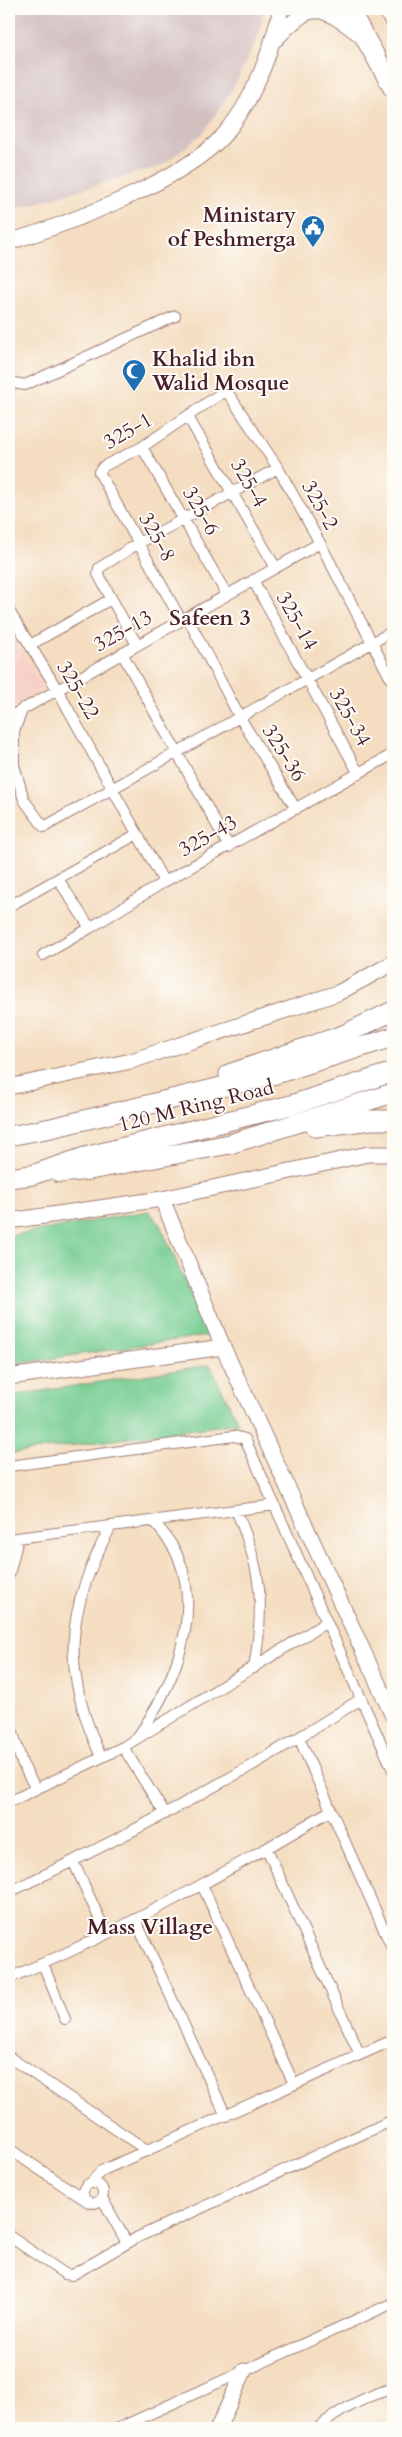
<svg xmlns="http://www.w3.org/2000/svg" width="402" height="2437" font-family="Cardo,serif">
<rect width="100%" height="100%" fill="#fdfcf7"/>
<filter id="ink" filterUnits="userSpaceOnUse"><feTurbulence type="fractalNoise" baseFrequency=".02" numOctaves="2"/><feDisplacementMap in="SourceGraphic" scale="10" xChannelSelector="R" yChannelSelector="G"/><feConvolveMatrix kernelMatrix="1 2 1 2 8 2 1 2 1" color-interpolation-filters="sRGB"/></filter>
<filter id="wash" filterUnits="userSpaceOnUse"><feTurbulence type="fractalNoise" baseFrequency=".0096" numOctaves="4" result="noise"/><feDisplacementMap in="SourceGraphic" scale="20" xChannelSelector="R" yChannelSelector="G"/><feGaussianBlur stdDeviation="1.12" result="paint"/><feColorMatrix in="noise" values="0 0 0 0 0 0 0 0 0 0 0 0 0 0 0 0 0 1.4 0 .05"/><feComposite in="paint" operator="in"/></filter>
<g filter="url(#wash)">
<rect width="100%" height="100%" fill="#f4ddc0"/>
<!-- built -->
<path fill="#f7d1c7" d="M9 628 43 688 9 708Z"/>
<!-- industrial -->
<path fill="#d2bfc0" d="M9 9H265L258 36 233 88 202 134 161 166 9 211Z"/>
<!-- green -->
<path fill="#77ce93" stroke="#60765f" d="M149 1211 160 1225 209 1335 9 1365V1236Z
M210 1365 238 1423 9 1454V1396Z"/>
</g>
<g filter="url(#ink)">
<g fill="none" stroke-linecap="round" stroke-linejoin="round">
<!-- street casing -->
<g stroke="#9f7e76" stroke-width="12">
<path id="street" d="M9 382 25 385 175 316
M188 417 276 568
M142 447 227 595
M253 580 359 774
M9 611 57 689 164 882
M187 617 239 716 296 809
M181 620 99 472 104 466 142 447 226 390 278 468 320 543 393 683
M30 645 111 599
M137 645 98 574 99 568 139 543 278 468
M122 653 229 847
M23 708 14 731V765L24 800 44 827 393 631
M9 717 320 543
M58 879 90 928
M13 904 137 834
M43 955 90 928 164 882 393 754
M9 1466 234 1436 245 1439 393 1770
M236 1510C262 1570 265 1603 254 1668
M9 1539 275 1505
M9 1575 18 1538
M9 1720 22 1763 36 1789
M139 1735C173 1685 202 1619 179 1559 173 1544 163 1532 153 1521
M299 1738 393 1950
M123 1747 165 1814
M101 1757C61 1669 65 1611 111 1526
M9 1802 123 1747 327 1622
M267 1849 360 2055
M73 1861 106 1933
M202 1885 294 2084
M9 1892C130 1835 248 1771 361 1699
M135 1919 226 2116
M43 1964 65 2019
M9 1978C120 1932 226 1873 330 1811
M9 2057 148 2151
M9 2149 84 2199
M83 2193a10 10 0 1 1 20 0a10 10 0 1 1-20 0Z
M91 2183 101 2171 393 2040
M102 2198 127 2243
M9 2236 65 2274 72 2275 138 2237 393 2120
M119 2428 393 2303
M318 2428C340 2409 365 2397 393 2388"/>
</g>
<!-- secondary casing -->
<g stroke="#9f7e76" stroke-width="17">
<path id="secondary" d="M276 39C312 0 320 4 362 36
M9 242C68 224 182 181 223 136 253 102 271 52 281 9
M9 1087 131 1061 338 993 393 963
M162 1199 223 1347 393 1716
M9 1221 162 1199 368 1154H393
M9 1377 223 1347
M218 2428 244 2371"/>
</g>
<!-- highway casing -->
<g stroke="#9f7e76" stroke-width="21">
<path id="highway" d="M349 9 393 88
M388 9 393 18
M229 1074 343 1035 393 1011
M316 1127 371 1120H393
M9 1136 51 1128 276 1074 393 1037
M60 1173 90 1170 230 1144 393 1093
M9 1178 32 1175 85 1157 291 1105 393 1072"/>
</g>
<!-- street -->
<use href="#street" stroke="#fff" stroke-width="10"/>
<!-- secondary -->
<use href="#secondary" stroke="#fff" stroke-width="15"/>
<!-- highway -->
<use href="#highway" stroke="#fff" stroke-width="19"/>
</g>
</g>
<!-- icons -->
<defs>
<g id="civic-pin" transform="scale(1.25)"><path d="M0 17L-7.5 6A9.5 9.5 0 1 1 7.5 6Z" fill="#1f6fb2" stroke="#fdfcf7"/><path d="M-.6-6.5H3V-4.5H.6V-3L4-1V1h2V6H-6V1h2V-1L-.6-3ZM-1.2 2.5V6h2.4V2.5Z" fill="#fff"/></g>
<g id="mosque-pin" transform="scale(1.25)"><path d="M0 17L-7.5 6A9.5 9.5 0 1 1 7.5 6Z" fill="#1f6fb2" stroke="#fdfcf7"/><path d="M3.5-4.9A6 6 0 1 0 3.5 4.9A5 5 0 1 1 3.5-4.9Z" fill="#fff"/></g>
</defs>
<g fill-rule="evenodd">
<use href="#civic-pin" x="313" y="227"/>
<use href="#mosque-pin" x="134" y="371"/>
</g>
<g text-anchor="middle" dominant-baseline="central" stroke-width="4" stroke-linejoin="round" paint-order="stroke">
<!-- poi labels -->
<g font-size="21" font-weight="bold" fill="#4a1f2b" stroke="#fdfcf7" text-anchor="end">
<text x="296" y="215">Ministary<tspan x="296" dy="24">of Peshmerga</tspan></text>
<text x="152" y="359" text-anchor="start">Khalid ibn<tspan x="152" dy="24">Walid Mosque</tspan></text>
</g>
<!-- street labels -->
<g font-size="21" fill="#4a1f2b" stroke="#fdfcf7">
<text transform="translate(128 431) rotate(-30)">325-1</text>
<text transform="translate(249 483) rotate(60)">325-4</text>
<text transform="translate(320 505) rotate(61)">325-2</text>
<text transform="translate(201 511) rotate(60)">325-6</text>
<text transform="translate(157 537) rotate(61)">325-8</text>
<text transform="translate(297 621) rotate(61)">325-14</text>
<text transform="translate(123 631) rotate(-29)">325-13</text>
<text transform="translate(78 690) rotate(60)">325-22</text>
<text transform="translate(350 717) rotate(61)">325-34</text>
<text transform="translate(284 753) rotate(58)">325-36</text>
<text transform="translate(208 836) rotate(-29)">325-43</text>
<text transform="translate(196 1106) rotate(-14)">120 M Ring Road</text>
</g>
<!-- neighbourhood labels -->
<g font-size="22" font-weight="bold" fill="#4a1f2b" stroke="#fdfcf7">
<text x="210" y="618">Safeen 3</text>
<text x="150" y="1927">Mass Village</text>
</g>
</g>
<!-- margin -->
<rect width="402" height="2437" fill="none" stroke="#fdfcf7" stroke-width="30"/>
</svg>
